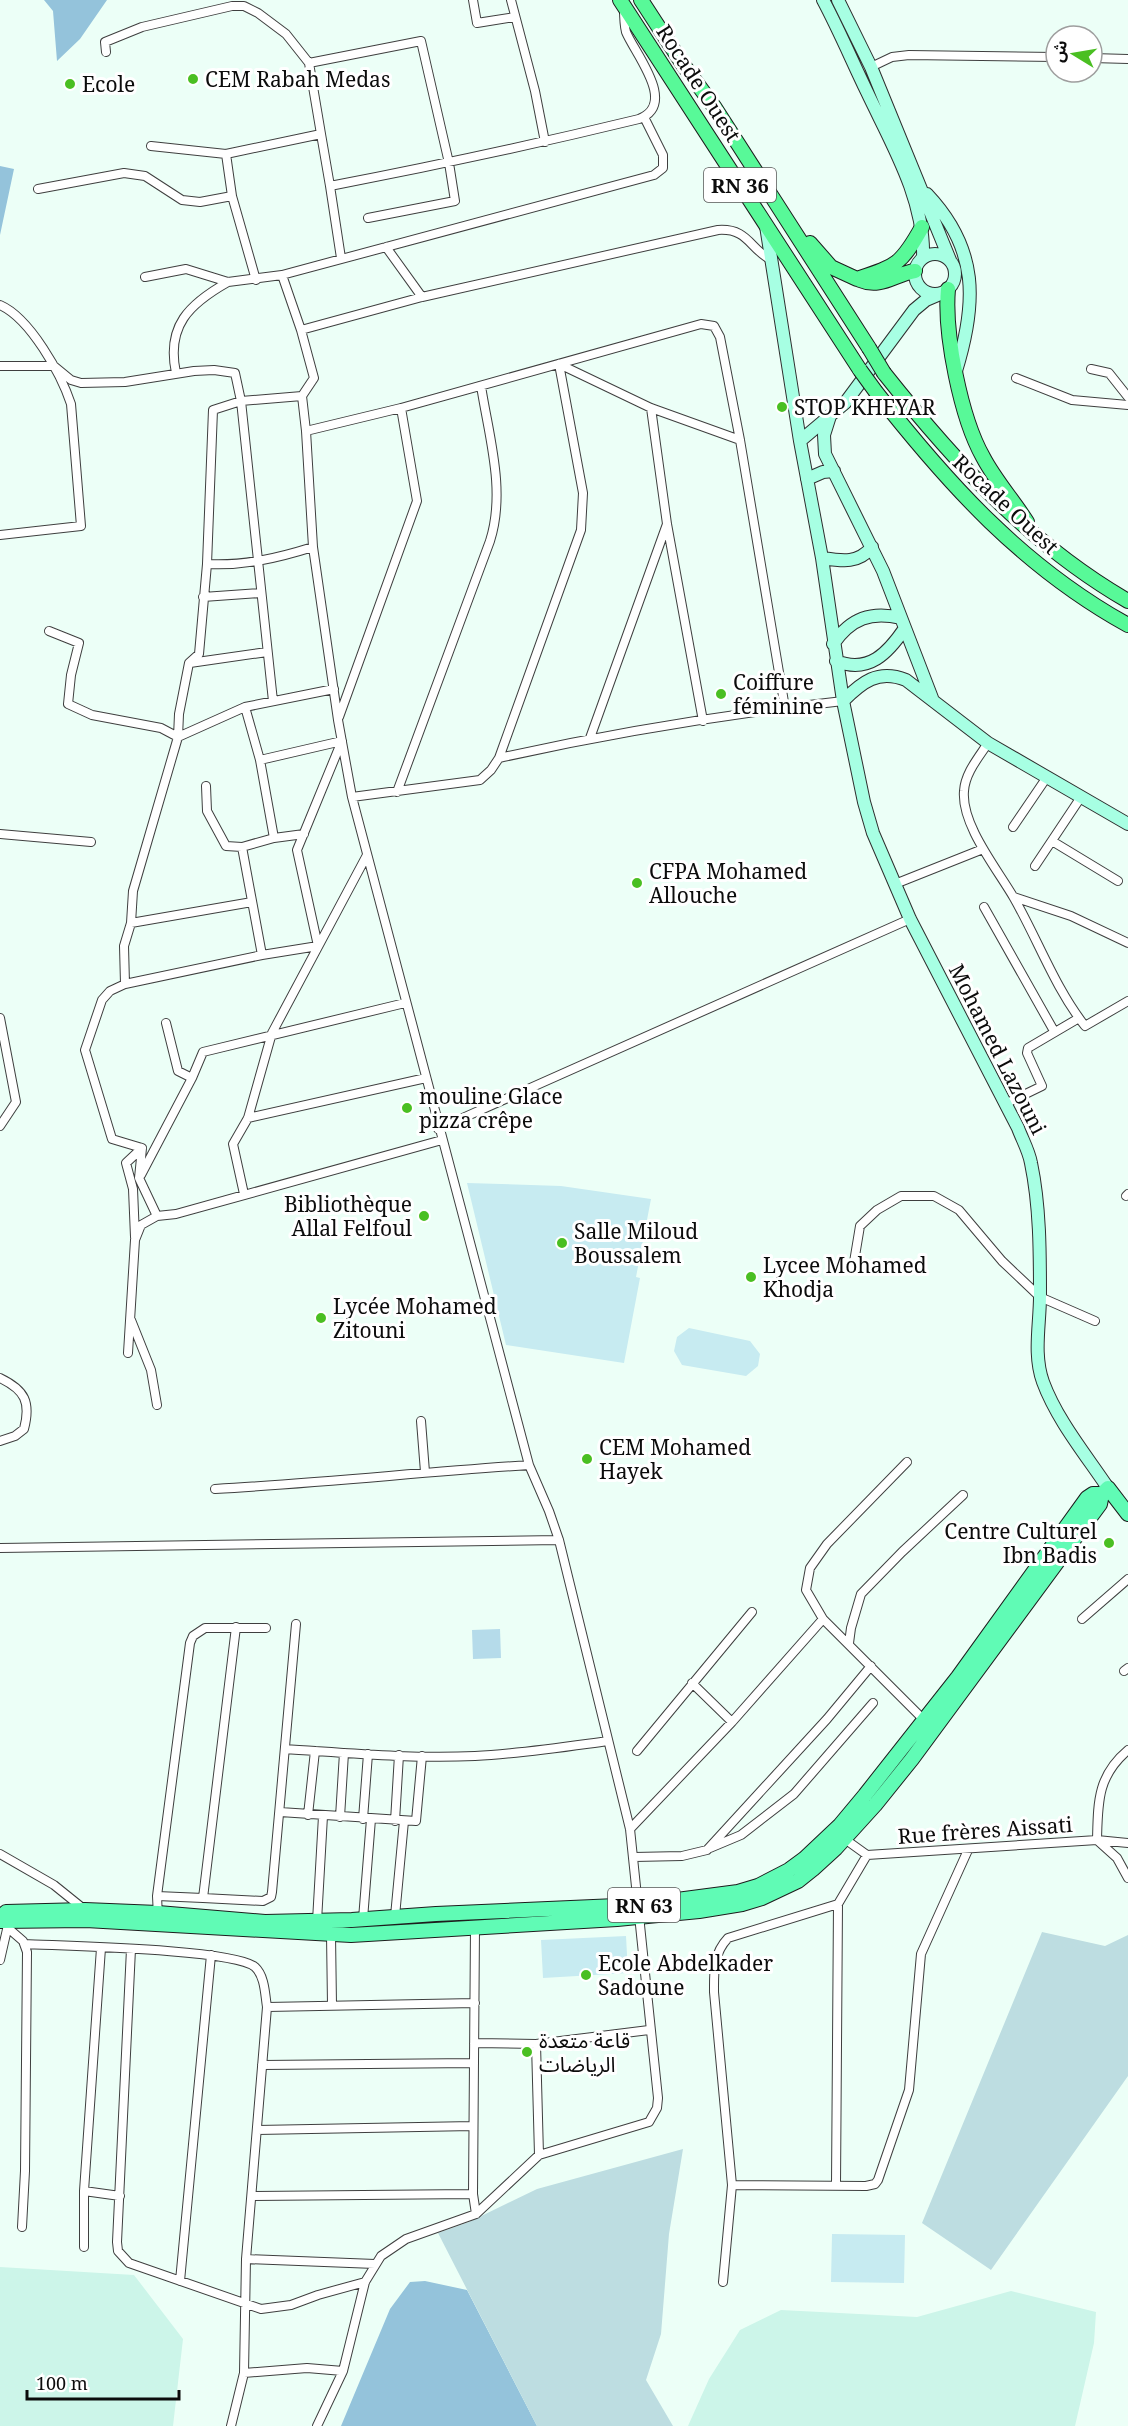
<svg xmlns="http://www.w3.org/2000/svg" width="1128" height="2426" font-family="'Noto Serif','Noto Sans Arabic',serif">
<rect width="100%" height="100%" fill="#ecfff7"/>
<!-- farmland -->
<path fill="#ccf5e9" d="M0 2267 134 2275 183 2339 173 2426H0Z
M1011 2291 1096 2312 1094 2343 1075 2426H688L709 2379 740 2330 781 2310 917 2317Z"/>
<!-- green -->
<path fill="#b5dbea" d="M500 1629 501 1658 473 1659 472 1630Z"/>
<!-- forest -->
<path fill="#94c3db" d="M44 0H107L80 39 57 61 53 11Z
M0 166 14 169 0 235Z
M425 2281 467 2290 537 2426H341L390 2309 410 2282Z"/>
<!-- cemetery -->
<path fill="#bddde1" d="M1042 1932 1105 1946 1128 1935V2076L991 2270 922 2223Z
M683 2149 669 2234 661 2334 646 2380 673 2426H537L438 2233 469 2222 537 2189Z"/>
<!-- pitch -->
<path fill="#c7ebf1" d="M467 1183 561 1186 651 1199 636 1277 640 1278 624 1363 506 1345Z
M689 1328 750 1341 760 1354 758 1366 746 1376 682 1365 674 1351 677 1337Z
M626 1936 628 1973 543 1978 541 1940Z
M832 2234 905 2235 904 2283 831 2282Z"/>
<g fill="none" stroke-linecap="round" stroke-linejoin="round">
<!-- minor casing -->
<g stroke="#3f3f3f" stroke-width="10">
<path id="minor" d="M473 0 477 23 515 17
M511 0 535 91 545 142
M106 52 105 42 142 27 232 6H244L258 13 286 34 309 63 321 134 226 154 232 196
M1092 58 1128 59
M309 63 421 41 449 163 455 201 368 218
M871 67 892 57 909 55 1056 57
M321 134 330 186
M151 146 226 154
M38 189 124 173 145 176 182 200 200 202 232 196 256 280
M386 247 422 297
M341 258 330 186C434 166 536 144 639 119 678 104 635 54 626 32 624 24 624 16 624 8
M282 275 301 330 314 378 302 396 306 431 313 547 338 720 352 797 529 1465 549 1511 559 1540 630 1829 658 2098 657 2108 649 2122 539 2155 476 2214 406 2239 381 2256 365 2282 343 2371 317 2426
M145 277 186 269 228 282 282 275 654 175 663 168V155L644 117
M0 305C30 318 61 374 71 404L81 526 0 535
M301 330 422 297 718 230C748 228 749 248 771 260
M559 364 651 408 740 440
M0 366H54L71 380 81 383 125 382 194 371 214 370 235 373 241 401 273 701
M1091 369 1109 373 1128 397
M176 373C166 326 189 304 228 282
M1016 378 1072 400 1128 405
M651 408 667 524 703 721
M306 431 401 408 701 324 714 326 720 337 740 440 785 708
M313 547C278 558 244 566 207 564L199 654 189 663 179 714 178 737 133 891 131 923 124 946 125 984 110 991 102 1000 85 1050 112 1139 142 1148 139 1178 157 1216 176 1214 442 1140
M207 564 213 410 241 401 302 396
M203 597 261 593
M49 631 79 643 71 675 68 704 92 715 161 728 178 737 245 707 334 689
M190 663 267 652
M245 707 260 760 274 838
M339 717 417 501 401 408
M590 738 667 524
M988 743C979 757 965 773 964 791 961 825 998 870 1014 898 1038 940 1055 988 1085 1026L1128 1001
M499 758 581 530 583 493 559 364
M260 760 342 741
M206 786 207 811 226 846 242 847
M397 792 490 541C506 491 489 437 481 386
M352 797 480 780 491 770 499 758C612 733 727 714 843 701
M1013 827 1047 777
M0 834 91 842
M1052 841 1118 881
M1035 866 1081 797
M895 884 983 849
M1014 897 1071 916 1128 943
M984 907 1054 1031
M131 923 252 902
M262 955 242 847 274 838 304 834
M125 984 262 955 318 946 297 850 341 743
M0 1018 16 1102 0 1126
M166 1023 178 1071 192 1078
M1005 1104 1042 1086 1027 1053 1028 1048 1079 1018
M248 1118 426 1078
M438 1129 910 919
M141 1175 192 1078 203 1052 405 1003
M244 1194 233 1144 248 1118 272 1033 367 855
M1126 1196 1128 1194
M135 1237 133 1189 126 1163 142 1148
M853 1268 860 1226 877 1210 901 1196H934L959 1210 1002 1261 1040 1297 1095 1321
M131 1320 151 1370 157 1405
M128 1353 135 1240 141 1225 157 1216
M0 1378C25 1390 31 1402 24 1429L15 1436 0 1441
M421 1421 425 1472
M907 1462 827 1544 810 1568 806 1590 823 1619 924 1720
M215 1489C320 1483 424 1472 529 1465
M0 1548 559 1540
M1082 1619 1128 1579
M236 1627 203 1898 263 1901 271 1897 272 1892 296 1624
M849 1643 851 1628 861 1594 902 1552 963 1495
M1124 1671 1128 1668
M692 1683 732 1722
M285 1749C348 1753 412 1759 475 1756 519 1754 564 1747 608 1741
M1128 1750C1097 1776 1098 1803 1097 1840L1128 1843
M637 1751 752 1612
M280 1812 416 1821 422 1756
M308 1815 315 1751
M340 1817 344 1753
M363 1819 368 1754
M395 1821 399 1755
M630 1829 732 1722 823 1619
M842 1837 867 1855 1097 1840 1117 1858 1128 1878
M710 1848 741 1835 794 1794 873 1703
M0 1854 54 1885 85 1910
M634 1857 682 1856 707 1850 827 1719 871 1666
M157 1896 203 1898
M395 1916 404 1821
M158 1917 157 1896 190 1643 193 1636 205 1628H266
M363 1919 371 1819
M317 1921 323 1816
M8 1928 23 1941 27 1952 25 2171 22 2227
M475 1928 473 2194 476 2214
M331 1935 332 2005
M25 1944C62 1946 234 1949 255 1967 265 1976 265 1995 267 2007L246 2259 244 2373 231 2426
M131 1949 117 2242 118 2251 129 2263 261 2309 291 2305 318 2295 365 2282
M0 1960 8 1925
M267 2007 475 2003
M474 2043 536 2044 649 2030
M536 2044 539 2155
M262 2065 474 2063
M257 2130 473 2126
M732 2185 866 2186 875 2184 878 2180 909 2090 921 1954 968 1850
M836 2185 838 1904 867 1855
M84 2191 120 2196
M252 2196 473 2194
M84 2247V2191L101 1948
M246 2259 375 2264
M180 2281 211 1955
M723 2282 732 2185 714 1992C714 1971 713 1954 728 1938L838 1904
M244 2373 307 2368 343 2371"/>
</g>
<!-- secondary casing -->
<g stroke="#2e2e2e" stroke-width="14">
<path id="secondary" d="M823 0C839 30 852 61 867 92 891 143 925 199 923 257
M838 0 871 67 950 260
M927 194C979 249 977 303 956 371
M766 226 800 441 822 558 843 701 864 802 873 833 910 919 1018 1128C1022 1139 1029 1151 1031 1163 1040 1206 1040 1252 1040 1296 1040 1325 1033 1354 1043 1382 1057 1420 1086 1455 1108 1488
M915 274a20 20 0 1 1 40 0a20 20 0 1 1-40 0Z
M830 416 824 435 825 454 883 571 932 698
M800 441 845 403 914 310 926 300 940 294
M807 479 823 472 834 471
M822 558C842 561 858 564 872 547
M833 644C851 618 871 611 901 618
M836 661C869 674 888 653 905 628
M843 701C862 682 878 669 906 680L988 743 1128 824"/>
</g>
<!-- primary casing -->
<g stroke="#1d1d1d" stroke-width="16">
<path id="primary" d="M6 1912 85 1910 158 1913 265 1922 352 1920 436 1914 639 1905 738 1892 758 1886 789 1870 804 1859 840 1825 865 1795 958 1677 1087 1498 1093 1494H1102
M0 1921 86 1920 351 1935 617 1919 699 1911 742 1904 762 1898 798 1881 813 1869 836 1848 875 1805 912 1759 1100 1504 1102 1494 1108 1488 1128 1514"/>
</g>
<!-- trunk casing -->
<g stroke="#1d1d1d" stroke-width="16">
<path id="trunk" d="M620 0 860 370
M641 0 682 63 715 108 869 348
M810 243 831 267 857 279C896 266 901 265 922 227
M860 280C881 289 895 274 915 271
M948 289C944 334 961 418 983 457 995 480 1013 500 1027 522
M884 373C954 461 1029 544 1128 601
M876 392C949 485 1023 567 1128 625"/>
</g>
<!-- minor -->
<use href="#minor" stroke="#fff" stroke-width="8"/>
<!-- secondary -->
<use href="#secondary" stroke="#a7ffe3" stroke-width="12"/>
<!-- primary -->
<use href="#primary" stroke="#60fbb5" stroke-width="14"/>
<!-- trunk -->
<use href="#trunk" stroke="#58f998" stroke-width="14"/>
<!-- trunk-bridge casing -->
<g stroke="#1d1d1d" stroke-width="16" stroke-linecap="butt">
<path id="trunk-bridge" d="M869 348 884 373
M860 370 876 392"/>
</g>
<!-- trunk-bridge -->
<use href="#trunk-bridge" stroke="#58f998" stroke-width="14"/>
</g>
<!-- markers -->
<g fill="#4abf22" stroke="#fff" stroke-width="2">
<circle cx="193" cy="79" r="6"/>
<circle cx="70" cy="84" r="6"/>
<circle cx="782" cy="407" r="6"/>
<circle cx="721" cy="694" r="6"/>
<circle cx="637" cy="883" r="6"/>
<circle cx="407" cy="1108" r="6"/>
<circle cx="424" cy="1216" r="6"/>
<circle cx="562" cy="1243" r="6"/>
<circle cx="751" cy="1277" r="6"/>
<circle cx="321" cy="1318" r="6"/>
<circle cx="587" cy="1459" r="6"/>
<circle cx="1109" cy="1543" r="6"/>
<circle cx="586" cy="1975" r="6"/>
<circle cx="527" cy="2052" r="6"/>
</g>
<g text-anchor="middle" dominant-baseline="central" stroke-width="6" stroke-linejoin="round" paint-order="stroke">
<!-- shield labels -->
<g fill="#fff" stroke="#555" stroke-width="1.5">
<rect x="704" y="168" width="72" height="34" rx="4.5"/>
<rect x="608" y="1888" width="72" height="34" rx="4.5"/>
</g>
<g font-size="20" font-weight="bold" fill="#0c0c0c">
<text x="740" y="185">RN 36</text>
<text x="644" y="1905">RN 63</text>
</g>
<!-- poi labels -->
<g font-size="21" fill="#0c0c0c" stroke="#fff" text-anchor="start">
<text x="205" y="79">CEM Rabah Medas</text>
<text x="82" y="84">Ecole</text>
<text x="794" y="407">STOP KHEYAR</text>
<text x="733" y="682">Coiffure<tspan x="733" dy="24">féminine</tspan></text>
<text x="649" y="871">CFPA Mohamed<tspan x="649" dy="24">Allouche</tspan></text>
<text x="419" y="1096">mouline Glace<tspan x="419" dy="24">pizza crêpe</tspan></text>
<text x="412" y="1204" text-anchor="end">Bibliothèque<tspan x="412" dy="24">Allal Felfoul</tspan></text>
<text x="574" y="1231">Salle Miloud<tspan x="574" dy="24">Boussalem</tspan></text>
<text x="763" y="1265">Lycee Mohamed<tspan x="763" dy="24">Khodja</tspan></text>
<text x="333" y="1306">Lycée Mohamed<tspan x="333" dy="24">Zitouni</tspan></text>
<text x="599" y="1447">CEM Mohamed<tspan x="599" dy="24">Hayek</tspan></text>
<text x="1097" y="1531" text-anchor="end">Centre Culturel<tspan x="1097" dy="24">Ibn Badis</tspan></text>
<text x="598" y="1963">Ecole Abdelkader<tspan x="598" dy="24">Sadoune</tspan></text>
<text x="539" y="2040">قاعة متعدة<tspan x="539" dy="24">الرياضات</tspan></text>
</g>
<!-- street labels -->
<g font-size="21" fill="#0c0c0c" stroke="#fff">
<text transform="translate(699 83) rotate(57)">Rocade Ouest</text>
<text transform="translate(1006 504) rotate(43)">Rocade Ouest</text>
<text transform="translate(998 1049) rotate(63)">Mohamed Lazouni</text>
<text transform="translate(985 1830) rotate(-4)">Rue frères Aissati</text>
</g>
</g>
<!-- north arrow -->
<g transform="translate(1074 54) rotate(281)"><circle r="28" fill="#ffffff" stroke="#9e9e9e" stroke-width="1.5"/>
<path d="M0-4.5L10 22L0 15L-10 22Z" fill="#4abf22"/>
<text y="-9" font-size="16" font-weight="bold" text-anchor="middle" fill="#0c0c0c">ش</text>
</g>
<!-- scale -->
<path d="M27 2390v9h152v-9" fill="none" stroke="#0c0c0c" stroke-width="3"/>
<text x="36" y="2390" font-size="18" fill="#0c0c0c" stroke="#ffffff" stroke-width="4.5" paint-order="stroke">100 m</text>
</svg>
